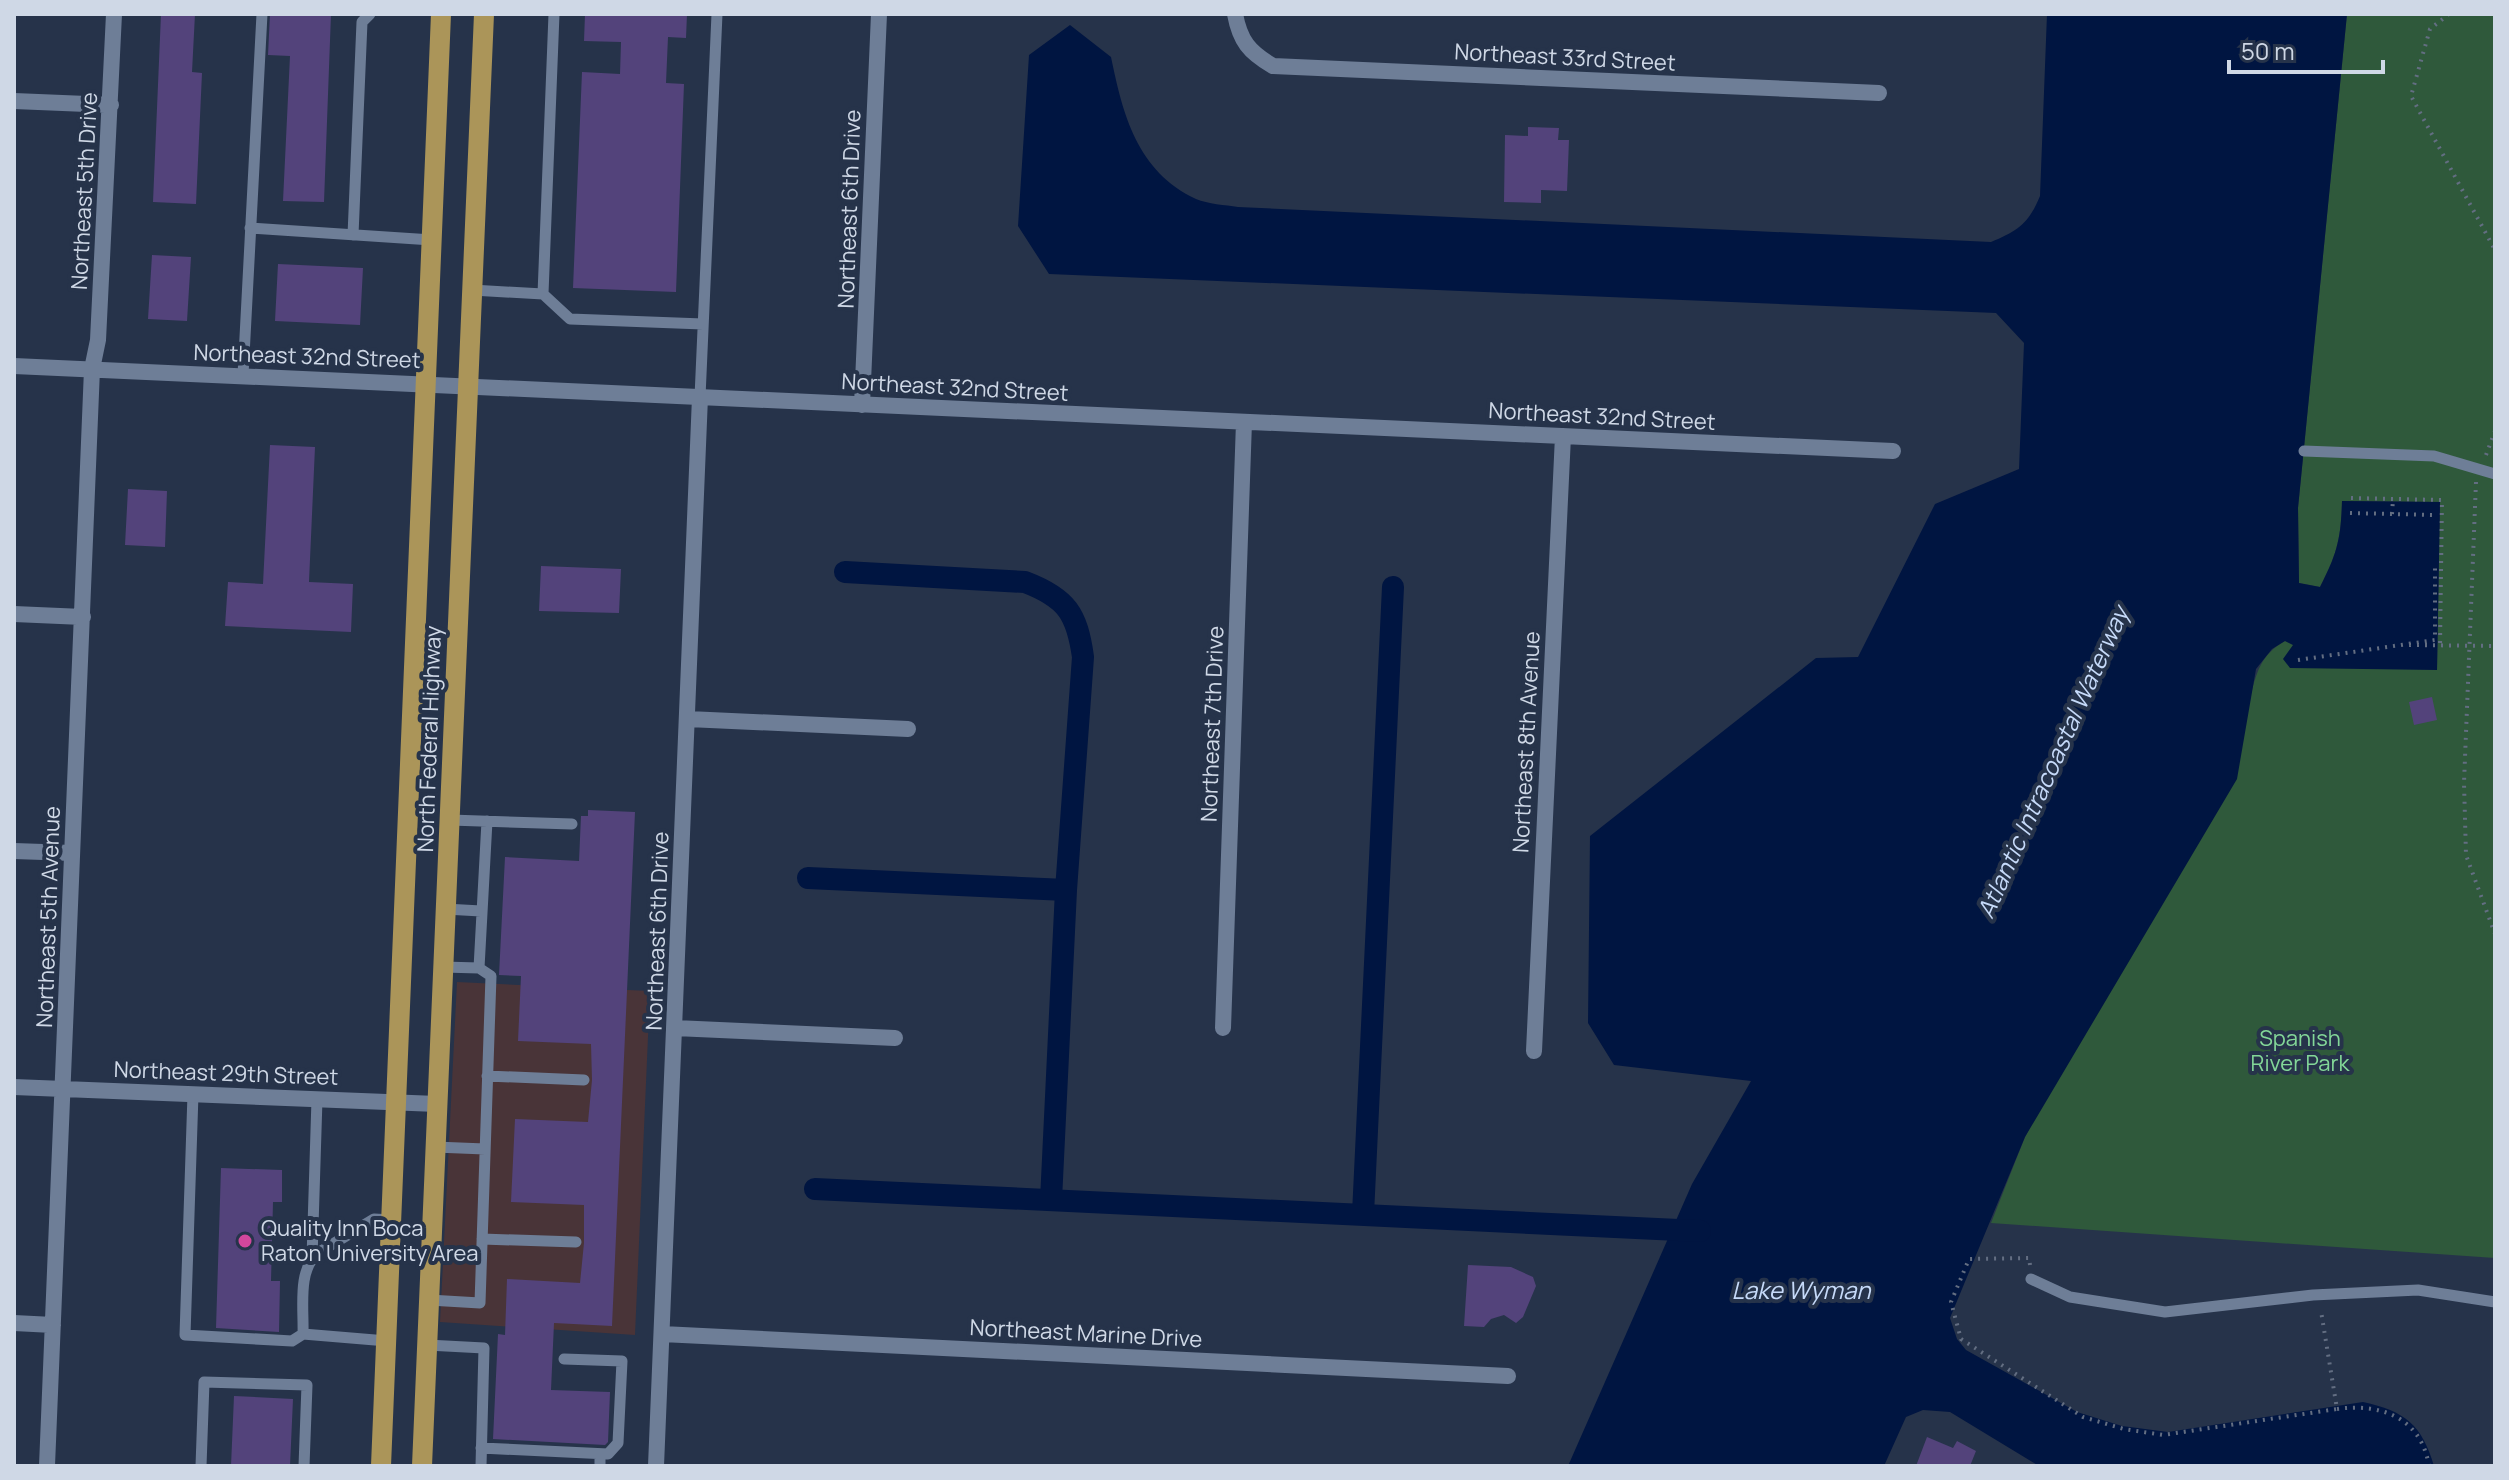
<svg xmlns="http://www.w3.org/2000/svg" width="2509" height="1480" font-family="Manrope,sans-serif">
<rect width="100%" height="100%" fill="#26334a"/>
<!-- commercial -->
<path fill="#493438" d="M457 982 650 991 635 1335 440 1322Z"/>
<!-- green -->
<path fill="#2f593b" d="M2347 14H2495V1258L1991 1223 2025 1137 2250 699C2256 673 2261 654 2285 641L2294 645 2291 651 2437 670 2440 502 2342 501C2341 539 2337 554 2320 587L2299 583 2298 508Z"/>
<!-- water -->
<path fill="#001541" d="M2047 14H2347L2298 508 2299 583 2320 587C2337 554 2341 539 2342 501L2440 502 2437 670 2290 668 2283 659 2293 645 2285 641 2272 649 2256 669 2237 779 2025 1137 1950 1318 1957 1339 1966 1350 2077 1412 2122 1426 2168 1432 2363 1402C2405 1411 2422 1425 2434 1466H2039L1950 1412 1923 1410 1906 1417 1884 1466H1568L1692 1184 1751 1081 1614 1065 1588 1023 1590 836 1816 658 1858 657 1935 504 2019 469 2024 343 1996 313 1049 274 1018 226 1029 55 1070 25 1111 57C1123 115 1137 171 1196 199 1208 204 1225 205 1238 207L1991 242C2018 231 2029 223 2040 196Z"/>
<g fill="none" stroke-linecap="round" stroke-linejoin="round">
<!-- canal -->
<path stroke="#001541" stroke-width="22" d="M845 572 1025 582C1067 598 1077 614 1083 657L1066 890 1051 1200
M808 878 1066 890
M815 1189 1700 1231
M1363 1214 1393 587"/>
</g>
<!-- building -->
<path fill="#53437b" d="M161 14H195L192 72 202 73 196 204 153 202Z
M270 14H331L324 202 283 201 290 56 268 55Z
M585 14H687L686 38 668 37 666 83 684 84 676 292 573 288 582 72 620 74 621 42 584 41Z
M1528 127 1559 128 1558 140H1569L1567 191 1541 190V203L1504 202 1505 135 1528 136Z
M152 255 191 257 187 321 148 319Z
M278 264 363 268 360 325 275 321Z
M270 445 315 447 309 582 353 584 351 632 225 626 228 582 263 584Z
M128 489 167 491 165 547 125 545Z
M541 566 621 569 619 613 539 611Z
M2432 697 2437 720 2414 725 2409 702Z
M588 810 635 812 612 1326 554 1323 551 1390 610 1392 608 1442 605 1445 493 1439 498 1334 505 1335 507 1279 580 1283 584 1243V1205L511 1202 515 1119 588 1122 592 1080 591 1044 518 1041 521 976 499 975 505 857 579 861 581 816H588Z
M221 1168 282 1170V1202H273L271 1281H280L279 1332 216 1328Z
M1468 1265 1511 1267 1533 1277 1536 1286 1523 1317 1516 1323 1504 1315 1491 1319 1484 1327 1464 1326Z
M234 1396 293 1399 290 1466H231Z
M1927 1437 1953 1448 1957 1441 1976 1451 1970 1466H1916Z"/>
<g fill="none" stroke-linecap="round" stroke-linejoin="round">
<!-- path -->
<path stroke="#636e82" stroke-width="4" stroke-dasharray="2 6" stroke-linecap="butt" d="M2449 14 2430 29 2411 96 2495 250
M2486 455 2495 431
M2476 482 2464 783 2466 855 2495 934
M2351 498 2442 500 2440 646
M2350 513 2435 515
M2392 514 2393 499
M2409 645 2495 646
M2298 660 2435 640V563
M2030 1265 2029 1258 1969 1259 1951 1302 1961 1339 2083 1417 2124 1429 2163 1435 2337 1409 2321 1311
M2337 1409C2380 1403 2421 1417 2429 1466"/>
<!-- lane -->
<path stroke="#6e7e97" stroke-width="11" d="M250 228 432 240
M353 235 362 22 370 14
M472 290 543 294 570 319 703 324
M543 294 554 14
M243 375 262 14
M700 397 717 14
M2304 451 2434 456 2495 474
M450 820 572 824
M445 909 481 911
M479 968 487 821
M487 1076 584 1080
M193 1094 185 1335 292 1341 303 1334
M435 1147 485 1149
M482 1239 576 1242
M312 1258 317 1099
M2031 1279 2070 1297 2165 1312 2313 1295 2418 1290 2495 1302
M429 1300 480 1303 491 976 479 968 443 967
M387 1341 303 1334C304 1309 297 1270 318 1253L374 1219 392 1220
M427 1345 484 1348 481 1466
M481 1448 608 1454 618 1443 622 1361 564 1359
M201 1466 204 1382 307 1385 304 1466
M600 1466V1454"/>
<!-- street -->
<path stroke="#6e7e97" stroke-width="16" d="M1235 14C1240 41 1249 52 1273 66L1879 93
M14 101 111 105
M14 366 1893 451
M862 405 879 14
M14 614 83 617
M688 719 908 729
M14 851 72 853
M675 1028 895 1038
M1223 1028 1244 422
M1534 1051 1563 436
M14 1087 437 1104
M14 1323 53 1325
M662 1334 1508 1376
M47 1466 92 369 98 340 114 14
M656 1466 700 397"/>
<!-- primary -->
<path stroke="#ab9559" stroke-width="20" d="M381 1466 441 14
M422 1466 484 14"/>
</g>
<!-- markers -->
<circle fill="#d1479c" stroke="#26334a" stroke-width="3" cx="245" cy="1241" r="8"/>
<g text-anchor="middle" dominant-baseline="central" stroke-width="8" stroke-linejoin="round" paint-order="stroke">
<!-- street labels -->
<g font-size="22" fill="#cfd8e6" stroke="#26334a">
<text transform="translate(1565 57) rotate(3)">Northeast 33rd Street</text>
<text transform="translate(84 191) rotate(-87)">Northeast 5th Drive</text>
<text transform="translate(849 209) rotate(-88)">Northeast 6th Drive</text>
<text transform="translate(307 356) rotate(2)">Northeast 32nd Street</text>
<text transform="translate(955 387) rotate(3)">Northeast 32nd Street</text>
<text transform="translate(1602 416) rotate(3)">Northeast 32nd Street</text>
<text transform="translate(1212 724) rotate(-88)">Northeast 7th Drive</text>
<text transform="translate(429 739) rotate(-88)">North Federal Highway</text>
<text transform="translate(1526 742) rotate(-87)">Northeast 8th Avenue</text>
<text transform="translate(48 917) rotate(-88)">Northeast 5th Avenue</text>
<text transform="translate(657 931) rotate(-88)">Northeast 6th Drive</text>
<text transform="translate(226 1073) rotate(2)">Northeast 29th Street</text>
<text transform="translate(1086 1333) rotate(3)">Northeast Marine Drive</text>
</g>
<!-- park labels -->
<g font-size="22" fill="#83d798" stroke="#26334a">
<text x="2300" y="1038">Spanish<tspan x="2300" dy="25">River Park</tspan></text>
</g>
<!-- poi labels -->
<g font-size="22" fill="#cfd8e6" stroke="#26334a" text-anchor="start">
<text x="261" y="1228">Quality Inn Boca<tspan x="261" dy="25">Raton University Area</tspan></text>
</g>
<!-- water labels -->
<g font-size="24" font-style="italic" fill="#c6daf9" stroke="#26334a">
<text transform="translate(2052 762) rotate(-66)">Atlantic Intracoastal Waterway</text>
<text x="1801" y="1289">Lake Wyman</text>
</g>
</g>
<!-- border -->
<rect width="2509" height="1480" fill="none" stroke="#cfd8e6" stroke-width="32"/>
<!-- scale -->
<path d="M2229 60v12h154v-12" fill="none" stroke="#cfd8e6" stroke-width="4"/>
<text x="2241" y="60" font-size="24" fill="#cfd8e6" stroke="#26334a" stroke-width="6" paint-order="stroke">50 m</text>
</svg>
